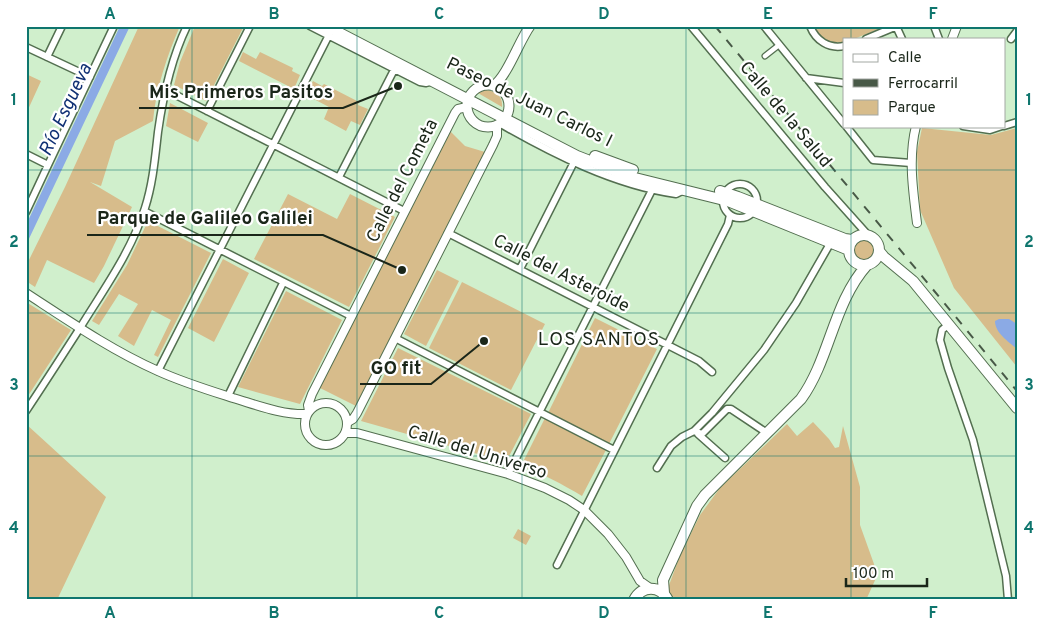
<svg xmlns="http://www.w3.org/2000/svg" width="1043" height="626" font-family="Overpass,sans-serif">
<rect width="100%" height="100%" fill="#d0efcc"/>
<!-- green -->
<path fill="#d7bc8b" d="M139 26H180C167 56 156 88 153 121L115 141 101 186 90 182 132 207 104 266 94 283 47 260 35 287 26 281V266L65 187Z
M195 26H244L206 101 174 85 180 62Z
M814 26H886L854 39H844V42C831 44 820 39 814 26Z
M243 52 256 59 260 52 293 68 292 71 300 75 294 89 239 61Z
M26 74 41 81 26 114Z
M313 81 322 86 324 84 359 102 358 105 368 109 360 125 351 121 346 131 324 119 329 107 306 95Z
M486 90C496 91 503 96 502 107L478 93Z
M170 103 208 123 198 142 166 126Z
M922 128 991 135 1017 128V367L954 288 920 210 917 152Z
M449 130 465 146 485 152 356 406 318 387Z
M288 194 337 219 350 194 395 217 349 307 254 259Z
M148 221 211 253 158 357 154 355 171 320 152 310 134 346 118 336 138 304 119 294 99 325 92 321 127 265Z
M854 250a11 11 0 1 1 22 0a11 11 0 1 1-22 0Z
M223 259 249 273 214 342 188 328Z
M437 270 459 281 426 346 404 334Z
M462 282 545 324 511 390 429 348Z
M286 291 342 320 300 404 238 387Z
M26 302 71 330 26 399Z
M595 318 657 349 609 444 548 413Z
M398 348 531 414 506 462 361 421Z
M545 418 606 450 582 496C562 484 543 474 521 466Z
M813 422 829 439 835 448 839 447 843 426 860 487V525L874 564 877 576 866 600H673L668 588 679 558 700 515 720 488 787 424 797 436Z
M26 424 106 497 57 600H26Z
M518 529 531 536 526 545 513 538Z"/>
<!-- water -->
<path fill="#8baae5" d="M120 26H130L26 245V225Z
M999 319H1009L1017 324V349C1008 341 995 333 995 321Z"/>
<g fill="none" stroke-linecap="round" stroke-linejoin="round">
<!-- pedestrian casing -->
<g stroke="#536f50" stroke-width="7">
<path id="pedestrian" d="M765 56 779 45"/>
</g>
<!-- minor casing -->
<g stroke="#536f50" stroke-width="9">
<path id="minor" d="M310 26 420 82 426 83 433 81
M691 26 825 187 868 235
M764 26 844 124
M810 26C816 41 829 49 844 46
M896 26 902 39
M934 26 939 39
M866 39 897 26
M1011 39 1017 31
M26 47 90 77
M47 57 62 26
M806 78 844 83
M166 90 404 211
M207 111 250 26
M499 123C553 154 614 185 676 194L684 190
M846 126 873 160 911 163
M963 126 990 130 1002 126
M1004 126 1017 122
M26 154 48 165 114 26
M339 177 395 68
M723 201a17 17 0 1 1 34 0a17 17 0 1 1-34 0Z
M144 211 351 316
M26 212 48 165
M448 233 699 361 712 372
M520 269 574 162
M949 324 942 330 940 340 948 368 973 440 1006 576 1008 600
M395 338 614 450
M158 371 332 29
M228 396 283 283
M26 411C44 384 62 356 80 328 104 289 131 252 145 208 153 183 155 158 158 132 163 96 171 59 187 26
M694 431 702 434 727 409H731L767 433
M698 434 725 458
M657 468 671 446 682 437 694 431 712 413 764 350 796 303 831 242
M508 474 652 190
M557 565 728 224 730 215"/>
</g>
<!-- tertiary casing -->
<g stroke="#536f50" stroke-width="10">
<path id="tertiary" d="M952 39 957 26
M916 126C908 158 913 191 917 223
M26 293C69 321 111 350 158 371 182 382 208 390 233 398 257 405 282 415 307 414
M305 424a21 21 0 1 1 42 0a21 21 0 1 1-42 0Z
M309 411 308 405 312 394 455 113 458 109 467 107
M348 422 353 419 357 413 493 145 497 136V125
M345 433H357L508 474 545 488 569 500 584 510 608 534 626 557 640 581 650 588"/>
</g>
<!-- secondary casing -->
<g stroke="#536f50" stroke-width="11">
<path id="secondary" d="M467 106a21 21 0 1 1 42 0a21 21 0 1 1-42 0Z
M493 86C507 77 519 41 530 26"/>
</g>
<!-- primary casing -->
<g stroke="#536f50" stroke-width="12">
<path id="primary" d="M326 26 577 156 631 177 728 201 849 250
M595 156 633 170
M720 191 738 197 845 239 852 240
M849 250a15 15 0 1 1 30 0a15 15 0 1 1-30 0Z
M879 251 884 257 913 281 1017 408
M664 593 663 580 697 506 705 495 801 399C830 359 833 303 867 265
M634 600C642 585 660 585 668 600"/>
</g>
<!-- pedestrian -->
<use href="#pedestrian" stroke="#fff" stroke-width="4.5"/>
<!-- minor -->
<use href="#minor" stroke="#fff" stroke-width="6"/>
<!-- tertiary -->
<use href="#tertiary" stroke="#fff" stroke-width="8"/>
<!-- secondary -->
<use href="#secondary" stroke="#fff" stroke-width="9"/>
<!-- primary -->
<use href="#primary" stroke="#fff" stroke-width="10"/>
<!-- rail -->
<path stroke="#485947" stroke-width="2" stroke-dasharray="9 9" stroke-linecap="butt" d="M715 26 1017 391"/>
</g>
<!-- grid -->
<path fill="none" stroke="#0f766e" stroke-width="1" stroke-opacity="0.55" d="M192 26V600M357 26V600M522 26V600M686 26V600M851 26V39M851 126V600M26 170H1017M26 313H1017M26 456H1017"/>
<g text-anchor="middle" dominant-baseline="central" stroke-width="4.5" stroke-linejoin="round" paint-order="stroke">
<!-- street labels -->
<g font-size="18" fill="#1a2619" stroke="#fff">
<text transform="translate(529 103) rotate(26)">Paseo de Juan Carlos I</text>
<text transform="translate(785 115) rotate(50)">Calle de la Salud</text>
<text transform="translate(403 181) rotate(-63)">Calle del Cometa</text>
<text transform="translate(561 274) rotate(27)">Calle del Asteroide</text>
<text transform="translate(477 453) rotate(17)">Calle del Universo</text>
</g>
<!-- water labels -->
<g font-size="19" font-style="italic" fill="#103074" stroke="#fff">
<text transform="translate(66 110) rotate(-65)">Río Esgueva</text>
</g>
<!-- neighbourhood labels -->
<g font-size="19" letter-spacing="1" fill="#1a2619" stroke="#fff">
<text x="599" y="340">LOS SANTOS</text>
</g>
</g>
<!-- callouts -->
<path fill="none" stroke="#1a2619" stroke-width="2" d="M398 86L343 108H139M402 270L323 235H87M484 341L431 384H360"/>
<g fill="#1a2619" stroke="#fff" stroke-width="2">
<circle cx="398" cy="86" r="5"/>
<circle cx="402" cy="270" r="5"/>
<circle cx="484" cy="341" r="5"/>
</g>
<g font-size="19" text-anchor="middle" font-weight="bold" fill="#1a2619" stroke="#fff" stroke-width="4.5" stroke-linejoin="round" paint-order="stroke">
<text x="241" y="98">Mis Primeros Pasitos</text>
<text x="205" y="224">Parque de Galileo Galilei</text>
<text x="396" y="374">GO fit</text>
</g>
<!-- border -->
<rect width="1043" height="626" fill="none" stroke="#ffffff" stroke-width="55"/>
<!-- legend -->
<rect x="843" y="38" width="162" height="90" fill="#ffffff" stroke="#a3a8a3"/>
<rect x="853" y="54" width="25" height="8" fill="#ffffff" stroke="#a3a8a3"/>
<text x="888" y="62" font-size="15" fill="#1a2619">Calle</text>
<rect x="853" y="79" width="25" height="8" fill="#485947" stroke="#a3a8a3"/>
<text x="888" y="88" font-size="15" fill="#1a2619">Ferrocarril</text>
<rect x="853" y="100" width="25" height="15" fill="#d7bc8b" stroke="#a3a8a3"/>
<text x="888" y="112" font-size="15" fill="#1a2619">Parque</text>
<!-- scale -->
<path d="M846 578v8h81v-8" fill="none" stroke="#1a2619" stroke-width="2.5"/>
<text x="853" y="578" font-size="15" fill="#1a2619" stroke="#ffffff" stroke-width="4" paint-order="stroke">100 m</text>
<rect x="28" y="28" width="988" height="570" fill="none" stroke="#0f766e" stroke-width="2"/>
<g font-size="16" text-anchor="middle" font-weight="bold" fill="#0f766e">
<text x="110" y="19">A</text>
<text x="274" y="19">B</text>
<text x="439" y="19">C</text>
<text x="604" y="19">D</text>
<text x="768" y="19">E</text>
<text x="933" y="19">F</text>
<text x="14" y="105">1</text>
<text x="1029" y="105">1</text>
<text x="14" y="247">2</text>
<text x="1029" y="247">2</text>
<text x="14" y="390">3</text>
<text x="1029" y="390">3</text>
<text x="14" y="533">4</text>
<text x="1029" y="533">4</text>
<text x="110" y="618">A</text>
<text x="274" y="618">B</text>
<text x="439" y="618">C</text>
<text x="604" y="618">D</text>
<text x="768" y="618">E</text>
<text x="933" y="618">F</text>
</g>
</svg>
